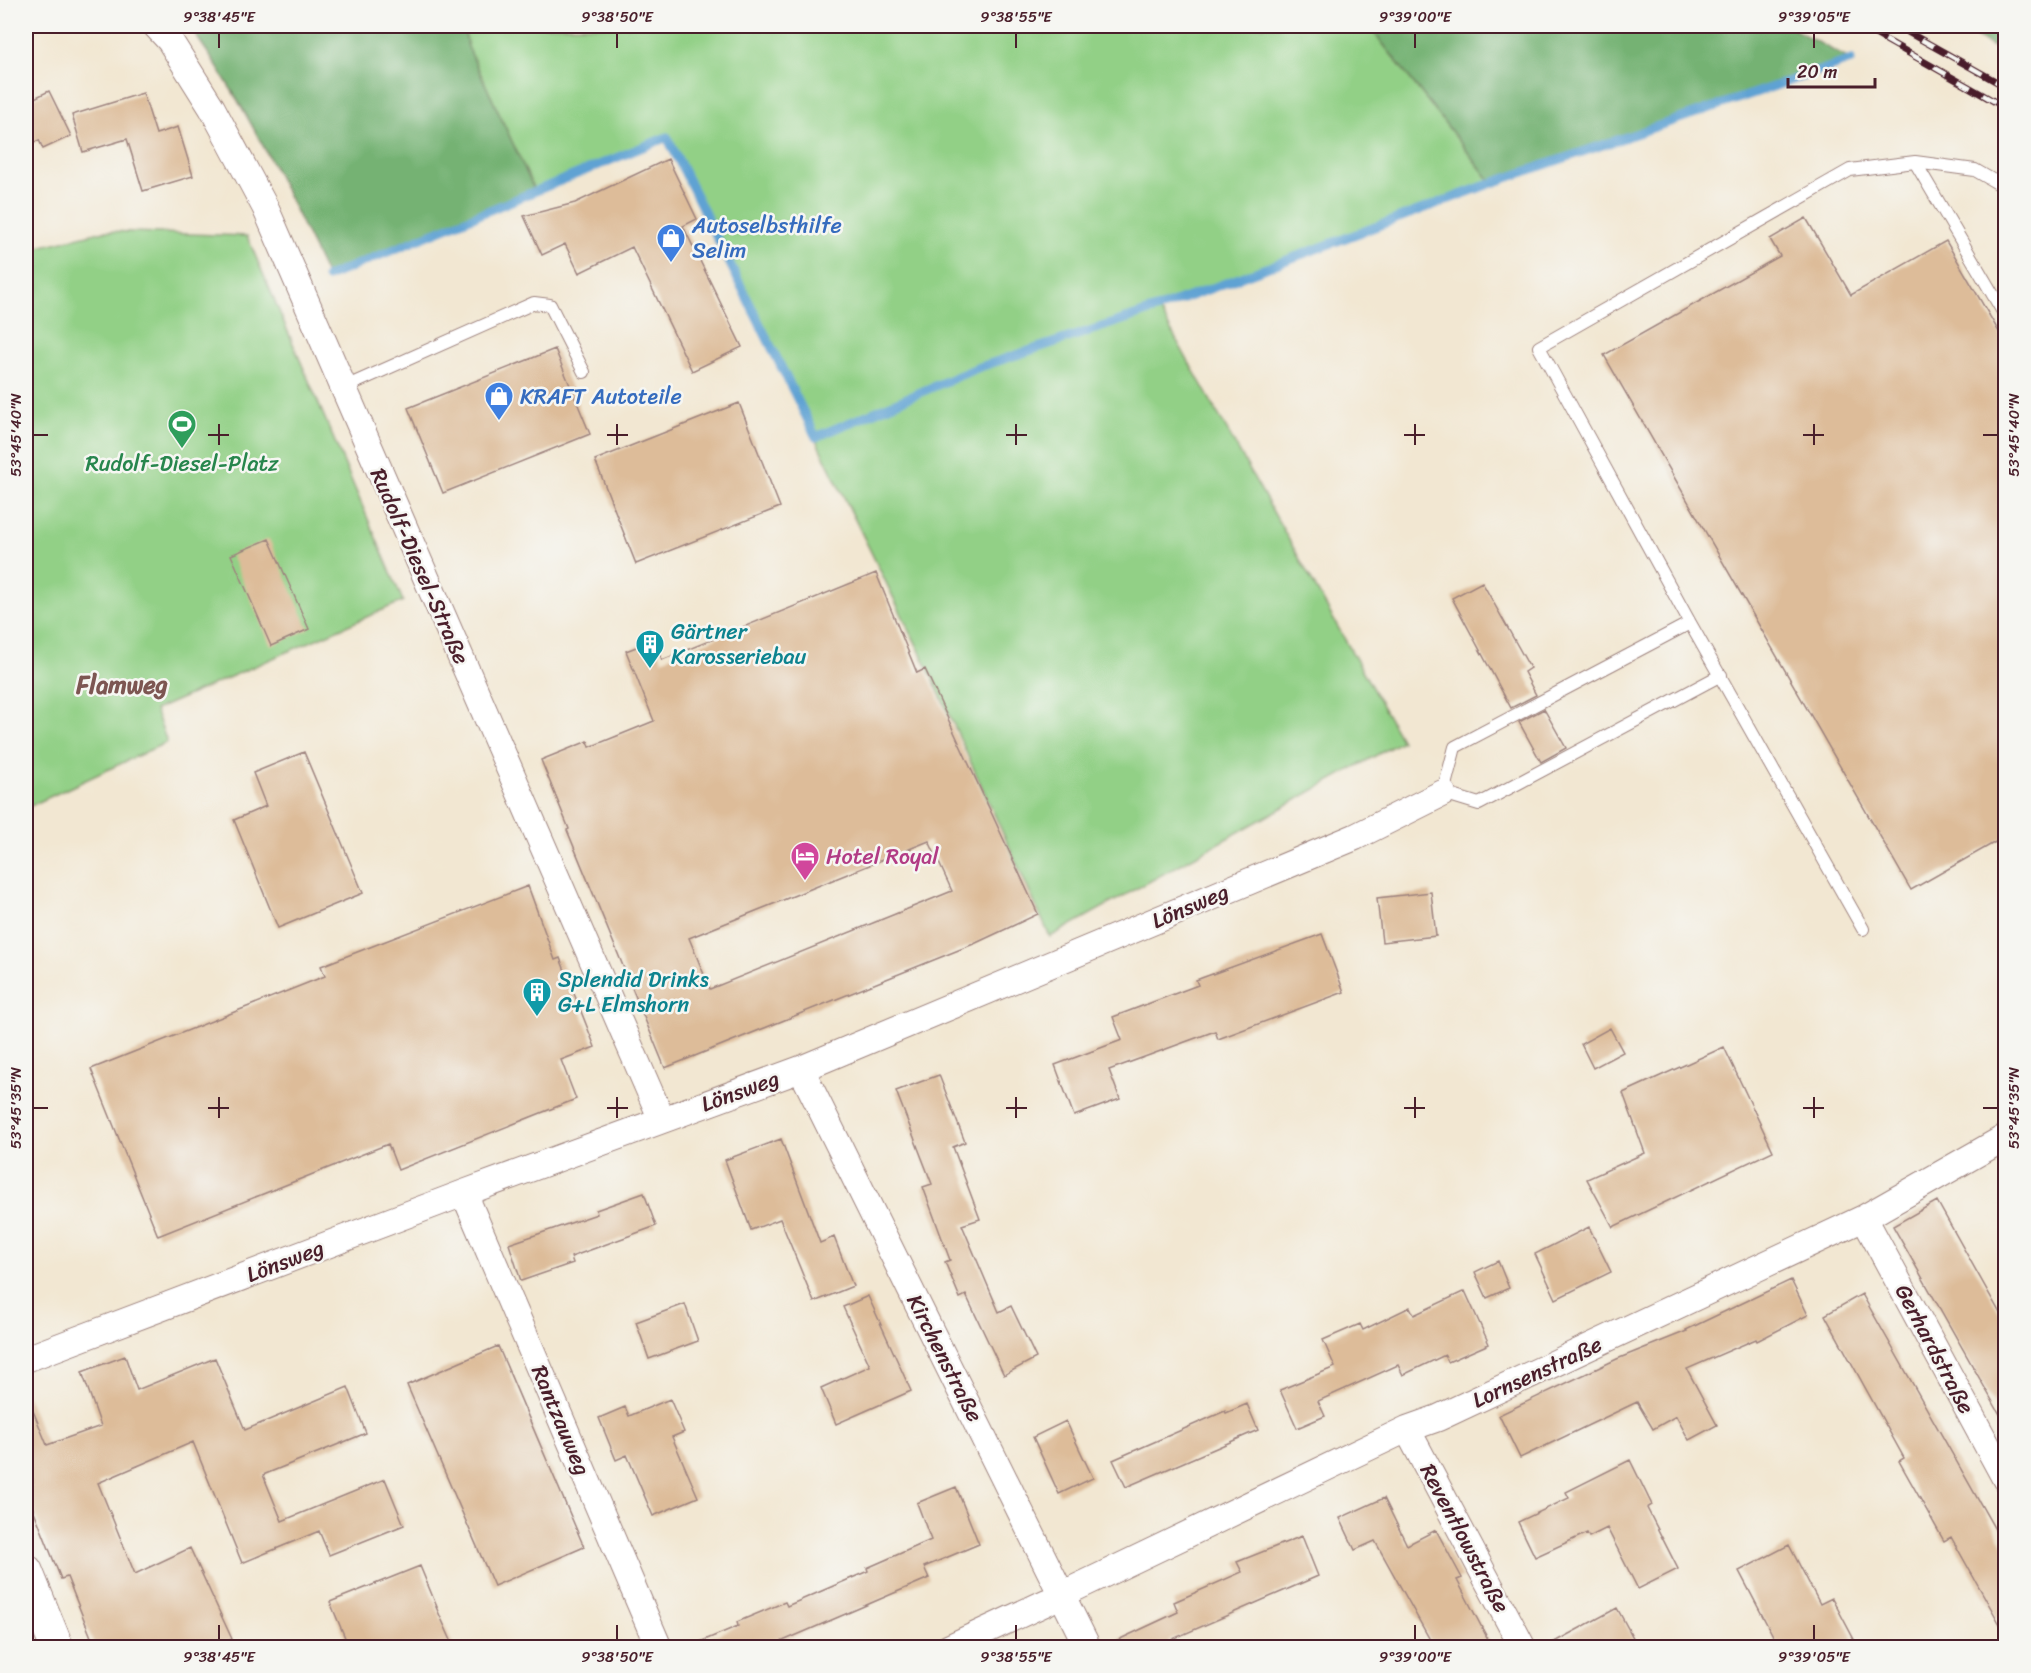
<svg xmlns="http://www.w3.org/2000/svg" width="2031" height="1673" font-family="Sriracha,sans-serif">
<rect width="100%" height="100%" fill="#f6f6f2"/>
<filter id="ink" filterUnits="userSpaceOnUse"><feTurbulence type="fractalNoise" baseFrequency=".0167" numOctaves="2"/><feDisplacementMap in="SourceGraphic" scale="12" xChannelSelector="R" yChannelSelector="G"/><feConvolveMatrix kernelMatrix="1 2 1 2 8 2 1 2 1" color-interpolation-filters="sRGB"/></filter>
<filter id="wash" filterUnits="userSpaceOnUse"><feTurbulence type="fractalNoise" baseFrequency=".008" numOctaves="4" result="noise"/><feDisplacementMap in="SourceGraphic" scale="24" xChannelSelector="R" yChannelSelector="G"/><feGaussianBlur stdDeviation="1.35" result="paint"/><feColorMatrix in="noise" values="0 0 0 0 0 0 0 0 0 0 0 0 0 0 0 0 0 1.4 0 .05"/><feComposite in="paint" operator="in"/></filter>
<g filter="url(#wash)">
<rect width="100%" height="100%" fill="#f2e7d2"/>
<!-- green -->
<path fill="#92d086" stroke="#6e7858" stroke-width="1.5" d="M463 26H1369L1492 183 1159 309 1402 741 1050 937 927 666 667 137 535 191 468 47Z
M104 231 247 236 403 601 155 710 167 742 26 808V250Z"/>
<!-- forest -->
<path fill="#75b273" stroke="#60684f" stroke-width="1.5" d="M189 26H463L468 47 535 191 327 277C286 190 246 103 189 26Z
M1369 26H1788L1851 60 1492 183Z
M1958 26H2005V54Z"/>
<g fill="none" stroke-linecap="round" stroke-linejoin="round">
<!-- stream -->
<path stroke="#5fa2d3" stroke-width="9" d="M327 277 667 137 816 437 977 368 1159 308 1492 183 1851 60"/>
</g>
<g id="blocks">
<!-- building -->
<path fill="#ddbc99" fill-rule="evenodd" d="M49 91 71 136 43 149 39 140 26 146V102Z
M143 93 156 134 178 127 193 176 143 191 127 139 83 152 72 115Z
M668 159 697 219 683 226 742 347 692 371 632 247 579 273 565 244 542 255 524 216 575 203Z
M1806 218 1851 295 1946 241 2006 344V836L1911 890 1604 355 1780 256 1770 239Z
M555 349 590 434 443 493 408 408Z
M739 403 780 507 636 564 595 460Z
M269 539 309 629 271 646 231 555Z
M876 573 917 673 925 669 1038 914 976 943 665 1068 567 830 569 829 541 760 588 741 590 747 654 721 626 651 654 640 662 660ZM929 841 952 891 710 989 689 938Z
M1482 582 1530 668 1524 672 1536 695 1511 708 1452 598Z
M1544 709 1566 748 1541 762 1519 722Z
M304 752 363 893 278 928 234 820 266 806 253 773Z
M528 886 555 960 560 958 595 1047 561 1060 576 1099 398 1170 388 1144 158 1236 91 1069 325 976 321 966Z
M1431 892 1436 936 1382 942 1377 898Z
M1322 934 1344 992 1218 1039 1215 1031 1109 1070 1120 1099 1074 1116 1055 1065 1122 1040 1113 1017 1198 985 1196 980Z
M1610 1028 1623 1052 1593 1068 1581 1044Z
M1724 1047 1773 1151 1613 1227 1587 1179 1645 1153 1623 1093Z
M939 1075 965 1142 953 1147 980 1219 962 1225 999 1312 1011 1306 1036 1358 1004 1375 966 1295 960 1298 945 1262 950 1260 923 1187 932 1184 896 1091Z
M781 1139 820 1243 834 1237 853 1286 814 1302 780 1219 751 1230 725 1160Z
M644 1193 656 1226 571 1257 573 1263 521 1281 509 1244 597 1214 596 1210Z
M1937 1201 2006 1324V1425L1893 1226Z
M1589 1227 1611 1272 1556 1299 1535 1254Z
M1498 1261 1509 1288 1487 1298 1475 1272Z
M1791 1280 1808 1315 1757 1341 1756 1339 1687 1369 1717 1425 1689 1440 1676 1416 1653 1429 1637 1402 1520 1458 1499 1415 1617 1359 1687 1331 1686 1330Z
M1465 1291 1489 1344 1448 1362 1445 1355 1403 1375 1398 1365 1318 1401 1325 1416 1297 1428 1280 1390 1335 1367 1323 1340 1360 1324 1363 1330 1410 1307 1414 1315Z
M1862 1294 2006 1549V1635L1951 1537 1944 1541 1899 1461 1904 1458 1825 1315Z
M868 1296 911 1391 836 1424 821 1388 870 1366 843 1307Z
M685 1304 698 1341 649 1359 636 1322Z
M498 1346 584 1547 494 1586 407 1385Z
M125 1356 137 1390 215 1358 245 1430 348 1387 366 1433 263 1475 282 1521 385 1479 404 1525 329 1555 319 1531 242 1563 193 1442 98 1483 135 1574 190 1548 232 1639 214 1647H95L67 1577 61 1579 26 1491V1396H27L47 1445 101 1426 82 1372Z
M670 1399 684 1432 672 1437 698 1497 653 1516 627 1455 616 1460 599 1418 625 1407 629 1416Z
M1247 1404 1258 1430 1126 1487 1113 1460 1225 1411 1226 1413Z
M1066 1421 1093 1478 1059 1494 1033 1437Z
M1630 1460 1652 1505 1647 1508 1678 1569 1638 1589 1607 1528 1589 1537 1587 1533 1535 1557 1518 1522 1569 1498 1566 1492Z
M956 1487 979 1544 924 1567 929 1578 769 1647H688L738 1626 737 1622 785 1602 787 1606 868 1571 867 1568 931 1540 917 1503Z
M1384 1498 1407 1545 1436 1530 1462 1578 1457 1580 1492 1647H1434L1375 1541 1355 1550 1340 1518Z
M1302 1536 1318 1576 1168 1641 1171 1647H1103L1178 1612 1174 1602 1242 1572 1237 1562Z
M1789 1545 1820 1604 1832 1598 1858 1647H1779L1739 1571Z
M420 1566 437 1607H436L454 1647H349L330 1602Z
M1617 1608 1638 1647H1545Z"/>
</g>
</g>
<g filter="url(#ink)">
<use href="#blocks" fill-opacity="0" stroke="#9e837e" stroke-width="1.5"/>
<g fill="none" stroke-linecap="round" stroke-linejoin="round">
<!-- service casing -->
<g stroke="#9e837e" stroke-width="14">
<path id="service" d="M1915 162 2006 317
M343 388 534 303 550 305 584 372
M1690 623 1455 747 1443 793 1479 804 1721 675
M1863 929 1690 623 1539 347 1850 170 1915 162 1975 170 2006 188"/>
</g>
<!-- minor casing -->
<g stroke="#9e837e" stroke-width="28">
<path id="minor" d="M156 26 170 41 212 108 265 207 662 1120
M801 1069 1088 1648
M464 1193 659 1648
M1864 1218 2006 1480
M26 1359 464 1193 801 1069 1355 837 1443 793
M1407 1429 1523 1648
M1063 1594 1407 1429 1438 1418 1864 1218 2006 1137
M948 1648 1047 1602"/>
</g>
<!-- secondary casing -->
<g stroke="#9e837e" stroke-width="35">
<path id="secondary" d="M26 1571 57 1648"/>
</g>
<!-- service -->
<use href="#service" stroke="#fff" stroke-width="12"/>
<!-- minor -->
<use href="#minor" stroke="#fff" stroke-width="26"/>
<!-- secondary -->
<use href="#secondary" stroke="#fff" stroke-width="33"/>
<!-- rail casing -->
<g stroke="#4a1f2b" stroke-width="7">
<path id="rail" d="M1861 26 2006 108
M1897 26 2006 87"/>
</g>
<!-- rail -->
<use href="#rail" stroke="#f6f6f2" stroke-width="4.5" stroke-dasharray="14" stroke-linecap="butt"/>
</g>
</g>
<!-- ticks -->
<path fill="none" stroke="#4a1f2b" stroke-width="2" d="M219 33V48M617 33V48M1016 33V48M1415 33V48M1814 33V48M219 424V445M617 424V445M1016 424V445M1415 424V445M1814 424V445M33 435H48M208 435H229M607 435H628M1006 435H1027M1404 435H1425M1803 435H1824M1983 435H1998M219 1097V1118M617 1097V1118M1016 1097V1118M1415 1097V1118M1814 1097V1118M33 1108H48M208 1108H229M607 1108H628M1006 1108H1027M1404 1108H1425M1803 1108H1824M1983 1108H1998M219 1625V1640M617 1625V1640M1016 1625V1640M1415 1625V1640M1814 1625V1640"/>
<!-- icons -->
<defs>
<g id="shop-pin" transform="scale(1.5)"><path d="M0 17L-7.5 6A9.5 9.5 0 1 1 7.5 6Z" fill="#3f7fe0" stroke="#f6f6f2"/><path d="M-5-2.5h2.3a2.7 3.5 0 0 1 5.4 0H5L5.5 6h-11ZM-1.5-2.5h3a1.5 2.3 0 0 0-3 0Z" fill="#fff"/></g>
<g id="stadium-pin" transform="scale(1.5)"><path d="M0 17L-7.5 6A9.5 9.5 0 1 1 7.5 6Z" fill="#2e9e5b" stroke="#f6f6f2"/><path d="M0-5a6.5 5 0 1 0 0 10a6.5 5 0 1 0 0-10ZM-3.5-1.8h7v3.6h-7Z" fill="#fff"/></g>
<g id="building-pin" transform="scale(1.5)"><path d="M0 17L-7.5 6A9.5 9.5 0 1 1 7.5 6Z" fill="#0f9aa8" stroke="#f6f6f2"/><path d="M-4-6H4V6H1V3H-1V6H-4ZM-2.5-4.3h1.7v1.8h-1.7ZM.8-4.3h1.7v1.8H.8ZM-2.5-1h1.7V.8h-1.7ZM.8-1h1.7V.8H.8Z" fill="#fff"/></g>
<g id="hotel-pin" transform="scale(1.5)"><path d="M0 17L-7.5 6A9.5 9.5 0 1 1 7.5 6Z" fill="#d1479c" stroke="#f6f6f2"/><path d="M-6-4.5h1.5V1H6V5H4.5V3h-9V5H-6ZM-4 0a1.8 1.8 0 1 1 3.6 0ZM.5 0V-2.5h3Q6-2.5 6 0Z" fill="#fff"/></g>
</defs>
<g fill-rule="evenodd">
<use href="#shop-pin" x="671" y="238"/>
<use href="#shop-pin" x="499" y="396"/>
<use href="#stadium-pin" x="182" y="424"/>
<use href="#building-pin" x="650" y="644"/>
<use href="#hotel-pin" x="805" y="856"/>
<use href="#building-pin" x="537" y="992"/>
</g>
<g text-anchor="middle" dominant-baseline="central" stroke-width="5" stroke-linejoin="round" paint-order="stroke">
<!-- shop labels -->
<g font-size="22" fill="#366cbe" stroke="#f6f6f2" text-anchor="start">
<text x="692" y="225">Autoselbsthilfe<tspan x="692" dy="25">Selim</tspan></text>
<text x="520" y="396">KRAFT Autoteile</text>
</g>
<!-- leisure labels -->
<g font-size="22" fill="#27864d" stroke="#f6f6f2">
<text x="182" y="463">Rudolf-Diesel-Platz</text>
</g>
<!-- street labels -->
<g font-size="22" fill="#4a1f2b" stroke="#f6f6f2">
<text transform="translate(420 566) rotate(66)">Rudolf-Diesel-Straße</text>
<text transform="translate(1190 906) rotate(-23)">Lönsweg</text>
<text transform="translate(740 1091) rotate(-20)">Lönsweg</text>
<text transform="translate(285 1261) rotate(-21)">Lönsweg</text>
<text transform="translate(1935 1349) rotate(62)">Gerhardstraße</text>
<text transform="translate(945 1358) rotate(63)">Kirchenstraße</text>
<text transform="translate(1537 1372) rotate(-25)">Lornsenstraße</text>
<text transform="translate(561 1420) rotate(67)">Rantzauweg</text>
<text transform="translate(1465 1538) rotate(62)">Reventlowstraße</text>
</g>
<!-- culture labels -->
<g font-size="22" fill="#0d838f" stroke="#f6f6f2" text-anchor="start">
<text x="671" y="631">Gärtner<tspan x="671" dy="25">Karosseriebau</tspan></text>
<text x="558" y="979">Splendid Drinks<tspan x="558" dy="25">G+L Elmshorn</tspan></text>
</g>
<!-- hotel labels -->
<g font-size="22" fill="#b23c85" stroke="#f6f6f2" text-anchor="start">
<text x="826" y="856">Hotel Royal</text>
</g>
<!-- neighbourhood labels -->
<g font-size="24" font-weight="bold" fill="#7d5652" stroke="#f6f6f2">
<text x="122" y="685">Flamweg</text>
</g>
</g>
<!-- margin -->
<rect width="2031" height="1673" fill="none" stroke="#f6f6f2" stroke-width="66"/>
<!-- scale -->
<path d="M1788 78v9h87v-9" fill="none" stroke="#4a1f2b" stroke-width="3"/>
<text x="1797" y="78" font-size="18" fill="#4a1f2b" stroke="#f6f6f2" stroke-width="4.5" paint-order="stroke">20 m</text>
<rect x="33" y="33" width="1965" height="1607" fill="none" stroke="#4a1f2b" stroke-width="2"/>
<g font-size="15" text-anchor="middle" fill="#4a1f2b">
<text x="219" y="22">9°38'45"E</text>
<text x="617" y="22">9°38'50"E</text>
<text x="1016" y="22">9°38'55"E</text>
<text x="1415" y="22">9°39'00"E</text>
<text x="1814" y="22">9°39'05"E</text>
<text transform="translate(16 435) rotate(-90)" y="5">53°45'40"N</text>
<text transform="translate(2014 435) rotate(-90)" y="5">53°45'40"N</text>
<text transform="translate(16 1108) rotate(-90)" y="5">53°45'35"N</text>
<text transform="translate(2014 1108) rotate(-90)" y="5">53°45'35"N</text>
<text x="219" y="1662">9°38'45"E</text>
<text x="617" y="1662">9°38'50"E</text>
<text x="1016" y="1662">9°38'55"E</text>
<text x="1415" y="1662">9°39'00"E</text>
<text x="1814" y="1662">9°39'05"E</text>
</g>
</svg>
